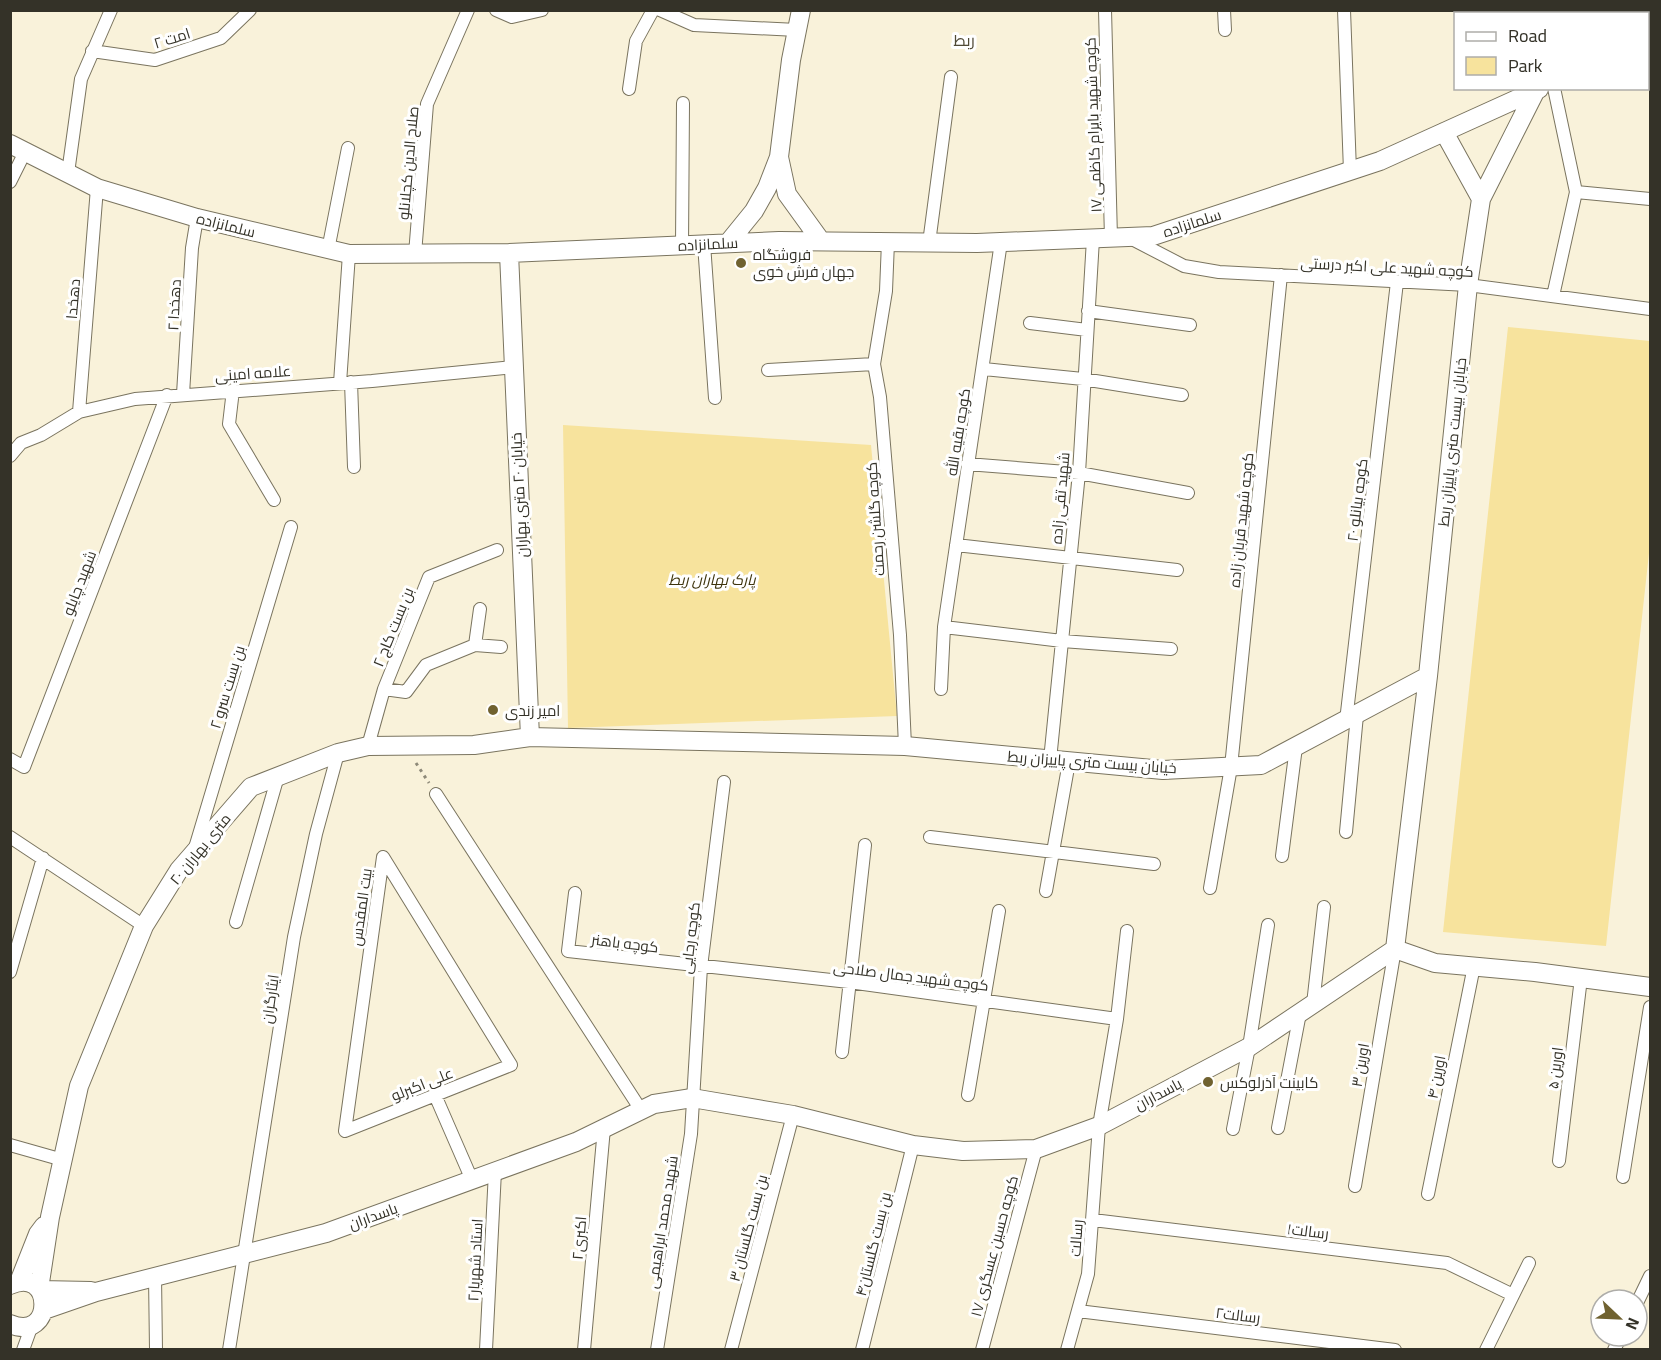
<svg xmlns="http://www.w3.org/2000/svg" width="1661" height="1360" font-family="Georgia,Cairo,serif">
<rect width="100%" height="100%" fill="#f9f2da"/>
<!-- green -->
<path fill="#f7e39d" d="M1508 327 1650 341V544L1606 946 1443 932Z
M563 425 871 445 897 716 568 728Z"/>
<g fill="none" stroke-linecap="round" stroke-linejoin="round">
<!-- street casing -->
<g stroke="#7a745f" stroke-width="14">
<path id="street" d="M496 10 512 17 542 10
M660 10 694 25 797 30
M1105 10 1111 238
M1224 10 1225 30
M1344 10 1350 171
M1633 14V10
M92 51 155 60 221 38 250 10
M629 89 636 41 653 10
M68 173 81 79 111 10
M10 182 25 152
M1576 192 1650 199
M1130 238 1184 266 1219 272 1468 285 1650 309
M888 242 886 291 874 364 880 397 900 635 905 746
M929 243 951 77
M704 244 715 398
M682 245 683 103
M328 250 348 148
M415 254 427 104 468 10
M1553 296 1576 192 1554 88
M1088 311 1190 325
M1030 323 1087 330
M984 369 1083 379 1182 395
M768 370 874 364
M351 382 354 467
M340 383 349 254
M233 390 229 424 274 500
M183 394 192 248 197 218
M79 412 97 188
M10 456 21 443 41 435 79 412 135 399 372 381 514 367
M967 464 1079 473 1188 493
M956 545 1177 570
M944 627 1062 641 1171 649
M475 645 480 609
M384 689 429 577 497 550
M941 689 944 627 1001 242
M1346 721 1397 282
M368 746 384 689 406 692 426 665 475 645 501 647
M10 759 24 767 167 395
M1050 760 1079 473 1093 239
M436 794 641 1110
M1346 832 1357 715
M10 837 144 926
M930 837 1154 864
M195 848 291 527
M1282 856 1296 747
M383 857 511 1065 345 1131Z
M1210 888 1231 767 1281 275
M1046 891 1069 762
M575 893 568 951 849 982 1117 1019
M236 922 278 776
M10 972 43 858
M1313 1004 1324 907
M842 1052 865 845
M435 1095 472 1180
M968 1095 999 911
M1278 1128 1300 1013
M1233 1129 1249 1047 1268 925
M10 1145 63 1160
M1559 1161 1581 978
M1623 1177 1650 1007
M1355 1186 1395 949
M1428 1194 1474 966
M1093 1220 1447 1263 1513 1295
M155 1276 156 1350
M1637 1303 1650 1276
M1078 1311 1395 1350
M23 1350 32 1325
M229 1350 294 937 316 834 338 753
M486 1350 495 1171
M584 1350 604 1128
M657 1350 691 1134 701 967 724 782
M731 1350 793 1115
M862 1350 913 1145
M982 1350 1036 1149
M1067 1350 1088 1274 1099 1126 1117 1019 1127 931
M1486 1350 1529 1263
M1614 1350 1621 1336"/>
</g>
<!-- secondary casing -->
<g stroke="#7a745f" stroke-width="20">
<path id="secondary" d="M1648 29 1650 27
M1444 132 1481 199
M10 144 97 188 197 218 349 254 509 253 779 241 977 243 1153 236 1380 161 1539 89
M779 157 787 194 821 241
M728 243 754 211 767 188 779 157 791 60 801 10
M509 253 530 737
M1395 949 1428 676
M1395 949 1435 963 1535 972 1650 987
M19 1282 38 1234 44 1226
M10 1285C54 1265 55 1343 10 1324
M39 1289 50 1217 79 1086 144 926 179 870 251 787 338 753 368 746 474 745 530 737 905 746 1163 770 1261 765 1428 676 1468 285 1481 199 1535 92
M40 1290 91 1291
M44 1310 96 1292 326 1233 576 1142 654 1104 692 1098 793 1115 913 1145 963 1151 1036 1149 1099 1126 1249 1047 1395 949"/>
</g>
<!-- path -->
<path stroke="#8e8a79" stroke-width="3" stroke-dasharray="3 4.5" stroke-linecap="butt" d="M416 763 429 783"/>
<!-- street -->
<use href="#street" stroke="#fff" stroke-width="12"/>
<!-- secondary -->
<use href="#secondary" stroke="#fff" stroke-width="18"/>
</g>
<!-- markers -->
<g fill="#706230" stroke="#fff" stroke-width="2">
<circle cx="741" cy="263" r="6"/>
<circle cx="493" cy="710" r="6"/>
<circle cx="1208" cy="1082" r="6"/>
</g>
<g text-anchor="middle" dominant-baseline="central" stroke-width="6" stroke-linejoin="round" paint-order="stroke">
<!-- street labels -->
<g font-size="15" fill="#343228" stroke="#fff">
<text transform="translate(172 38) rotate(-17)">امت ۲</text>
<text transform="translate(1093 125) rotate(-92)">کوچه شهید بایرام کاظمی ۱۷</text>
<text transform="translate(408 163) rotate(-85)">صلاح الدین کچلانلو</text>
<text transform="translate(1192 223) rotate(-18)">سلمانزاده</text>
<text transform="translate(226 225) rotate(14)">سلمانزاده</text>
<text transform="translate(708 244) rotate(-3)">سلمانزاده</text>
<text transform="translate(1387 267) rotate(3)">کوچه شهید علی اکبر درستی</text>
<text transform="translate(73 299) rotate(-85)">دهخدا</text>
<text transform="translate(174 305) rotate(-87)">دهخدا ۲</text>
<text transform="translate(253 373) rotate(-4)">علامه امینی</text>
<text transform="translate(958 432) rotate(-81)">کوچه بقیه الله</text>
<text transform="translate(1452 442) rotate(-84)">خیابان بیست متری پاییزان ربط</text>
<text transform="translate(519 495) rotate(-93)">خیابان ۲۰ متری بهاران</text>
<text transform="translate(1060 498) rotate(-85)">شهید تقی زاده</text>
<text transform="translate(1357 500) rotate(-83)">کوچه بیانلو ۲۰</text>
<text transform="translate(875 519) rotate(-94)">کوچه گلشن رحمت</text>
<text transform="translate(1241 520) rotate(-84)">کوچه شهید قربان زاده</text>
<text transform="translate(79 583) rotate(-69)">شهید چایلو</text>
<text transform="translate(393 627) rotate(-68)">بن بست کاج ۲</text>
<text transform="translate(227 687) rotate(-73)">بن بست سرو ۲</text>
<text transform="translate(1092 762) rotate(4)">خیابان بیست متری پاییزان ربط</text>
<text transform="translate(200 849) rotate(-51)">۲۰ متری بهاران</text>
<text transform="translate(361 907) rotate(-82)">بیت المقدس</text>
<text transform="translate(690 938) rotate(-83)">کوچه رجایی</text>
<text transform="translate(625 943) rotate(7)">کوچه باهنر</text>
<text transform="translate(911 976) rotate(7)">کوچه شهید جمال صلاحی</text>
<text transform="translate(270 999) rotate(-82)">ایثارگران</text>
<text transform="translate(1360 1065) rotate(-80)">اورین ۳</text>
<text transform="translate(1555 1068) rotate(-83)">اورین ۵</text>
<text transform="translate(1436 1077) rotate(-79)">اورین ۴</text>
<text transform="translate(422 1084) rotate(-22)">علی اکبرلو</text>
<text transform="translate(1158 1094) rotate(-28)">پاسداران</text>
<text transform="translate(373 1216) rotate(-20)">پاسداران</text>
<text transform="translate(662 1222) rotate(-81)">شهید محمد ابراهیمی</text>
<text transform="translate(748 1228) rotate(-75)">بن بست گلستان ۳</text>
<text transform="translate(1308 1231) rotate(7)">رسالت۱</text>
<text transform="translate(579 1238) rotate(-85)">اکبری۲</text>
<text transform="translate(1076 1238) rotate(-86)">رسالت</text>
<text transform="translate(873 1244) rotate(-76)">بن بست گلستان۴</text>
<text transform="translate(994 1246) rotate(-75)">کوچه حسین عسگری ۱۷</text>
<text transform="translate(475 1260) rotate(-87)">استاد شهریار۲</text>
<text transform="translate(1238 1315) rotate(7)">رسالت۲</text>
</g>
<!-- poi labels -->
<g font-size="15" fill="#343228" stroke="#fff" text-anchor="start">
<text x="753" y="254">فروشگاه<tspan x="753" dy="17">جهان فرش خوی</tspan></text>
<text x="505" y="710">امیر زندی</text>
<text x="1220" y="1082">کابینت آذرلوکس</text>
</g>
<!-- park labels -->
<g font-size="15" font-style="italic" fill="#3e340d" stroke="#fff">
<text x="712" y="579">پارک بهاران ربط</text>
</g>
<!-- neighbourhood labels -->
<g font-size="16" fill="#504a36" stroke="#fff">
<text x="964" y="40">ربط</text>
</g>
</g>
<!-- border -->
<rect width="1661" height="1360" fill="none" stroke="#343228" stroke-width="24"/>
<!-- legend -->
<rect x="1454" y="12" width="195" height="78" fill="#ffffff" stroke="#aeada9" stroke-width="1.5"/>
<rect x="1466" y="32" width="30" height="9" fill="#ffffff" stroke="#aeada9" stroke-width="1.5"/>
<text x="1508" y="42" font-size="18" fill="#343228">Road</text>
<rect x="1466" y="57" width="30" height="18" fill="#f7e39d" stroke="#aeada9" stroke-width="1.5"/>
<text x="1508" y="72" font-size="18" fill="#343228">Park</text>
<!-- north arrow -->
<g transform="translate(1619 1318) rotate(113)"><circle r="28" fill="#ffffff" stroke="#aeada9" stroke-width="1.5"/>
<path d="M0-4.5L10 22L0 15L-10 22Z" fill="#706230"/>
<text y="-9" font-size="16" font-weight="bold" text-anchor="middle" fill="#343228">N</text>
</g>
</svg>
